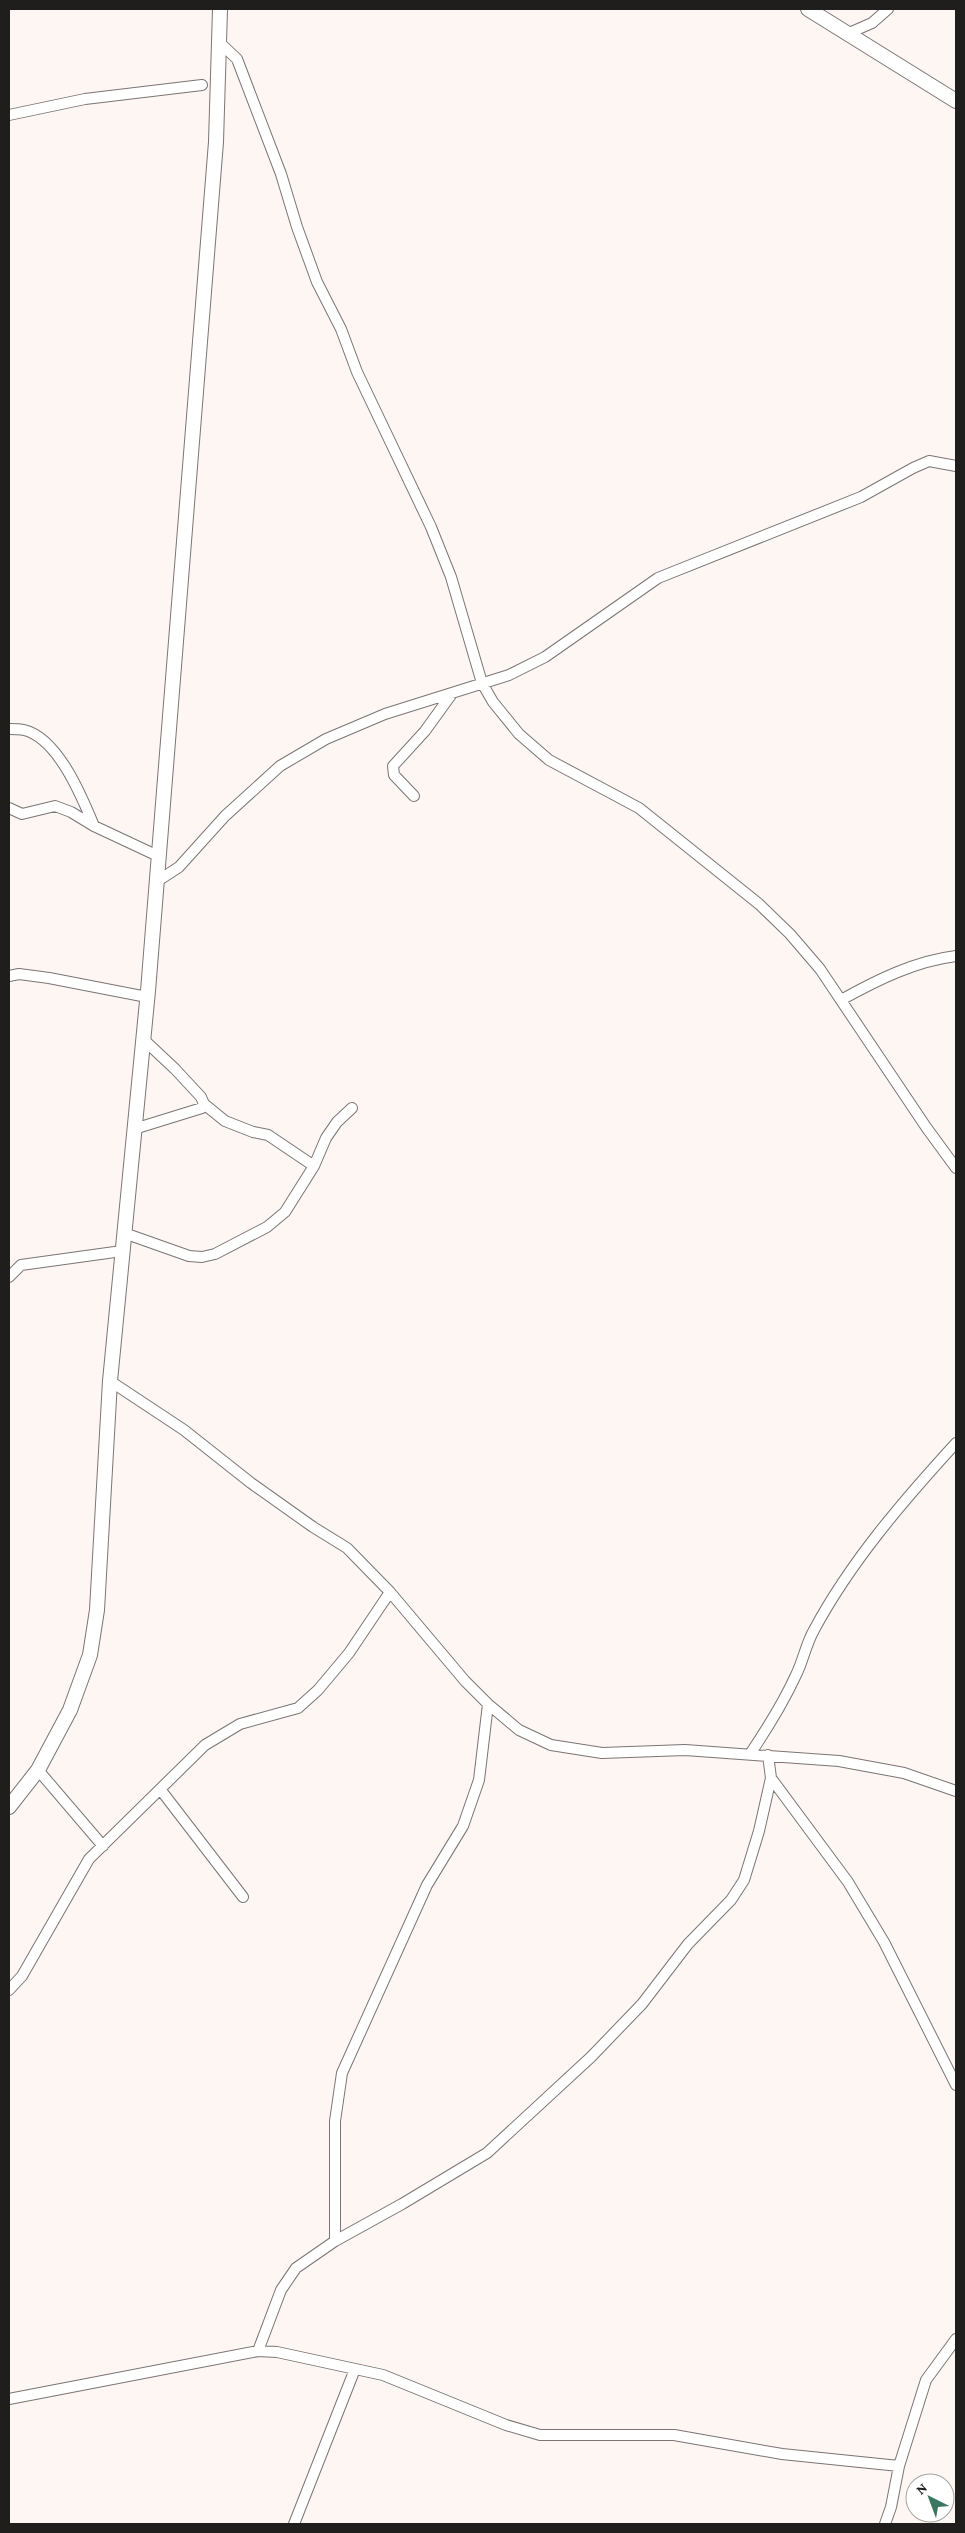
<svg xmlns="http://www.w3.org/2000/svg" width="965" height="2533" font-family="'Crimson Pro',serif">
<rect width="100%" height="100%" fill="#fdf6f3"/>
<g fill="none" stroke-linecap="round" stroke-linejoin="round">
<!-- street casing -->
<g stroke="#7b7573" stroke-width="12">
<path id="street" d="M849 33 872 23 888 9
M218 41 237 59 281 174 297 227 317 282 341 329 357 372 431 527 451 577 482 683 493 702 519 734 549 760 639 808 759 904 790 934 820 969 926 1127 956 1168
M9 115 85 99 202 85
M9 729C14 729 20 729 24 730 58 738 82 797 94 826
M414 796 394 775 393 766 425 731 451 695
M9 808 22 814 55 806 71 812 94 826 158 856
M156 882 179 867 225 816 280 766 326 739 385 714 509 675 545 657 658 578 861 497 913 468 929 461 956 466
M9 976 19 974 49 978 147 997
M841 1000C877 980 915 961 956 956
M143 1039 175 1069 201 1097 204 1104 225 1121 253 1132 268 1135 314 1166
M134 1129 202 1108 204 1104
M124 1233 189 1256 202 1257 215 1254 267 1227 285 1212 314 1166 326 1138 337 1122 352 1108
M9 1277 21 1265 122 1251
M110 1381 184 1430 251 1483 313 1527 347 1548 390 1592 465 1681 488 1704 519 1730 551 1745 602 1753 685 1750 839 1761 904 1773 956 1791
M750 1754C767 1729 783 1703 796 1675 803 1661 806 1644 814 1630 851 1561 904 1500 956 1443
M38 1770 103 1846
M771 1778 848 1882 884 1942 956 2085
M160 1789 243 1897
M9 1990 22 1976 89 1859 205 1745 240 1724 298 1708 318 1690 349 1653 390 1592
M335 2241V2121L342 2073 427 1885 463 1826 479 1780 488 1704
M258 2351 281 2290 296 2268 335 2241 402 2204 487 2153 591 2057 642 2004 688 1944 731 1900 744 1880 759 1831 771 1778 768 1755
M9 2399 258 2351 277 2352 383 2375 506 2425 540 2435H674L782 2454 899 2466
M294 2524 355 2369
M885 2524 891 2507 899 2466 926 2380 956 2339"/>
</g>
<!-- secondary casing -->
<g stroke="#7b7573" stroke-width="16">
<path id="secondary" d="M808 9 956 101
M9 1807 38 1770 70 1710 90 1655 97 1610 110 1381 148 991 216 142 220 9"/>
</g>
<!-- street -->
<use href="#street" stroke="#fff" stroke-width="10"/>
<!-- secondary -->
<use href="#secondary" stroke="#fff" stroke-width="14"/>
</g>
<!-- border -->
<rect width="965" height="2533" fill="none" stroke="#201e1d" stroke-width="20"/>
<!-- north arrow -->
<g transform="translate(930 2498) rotate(318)"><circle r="24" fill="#ffffff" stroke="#a6a5a5"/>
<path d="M0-4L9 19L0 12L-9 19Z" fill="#3b7660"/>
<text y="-8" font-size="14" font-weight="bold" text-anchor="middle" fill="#201e1d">N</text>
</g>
</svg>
